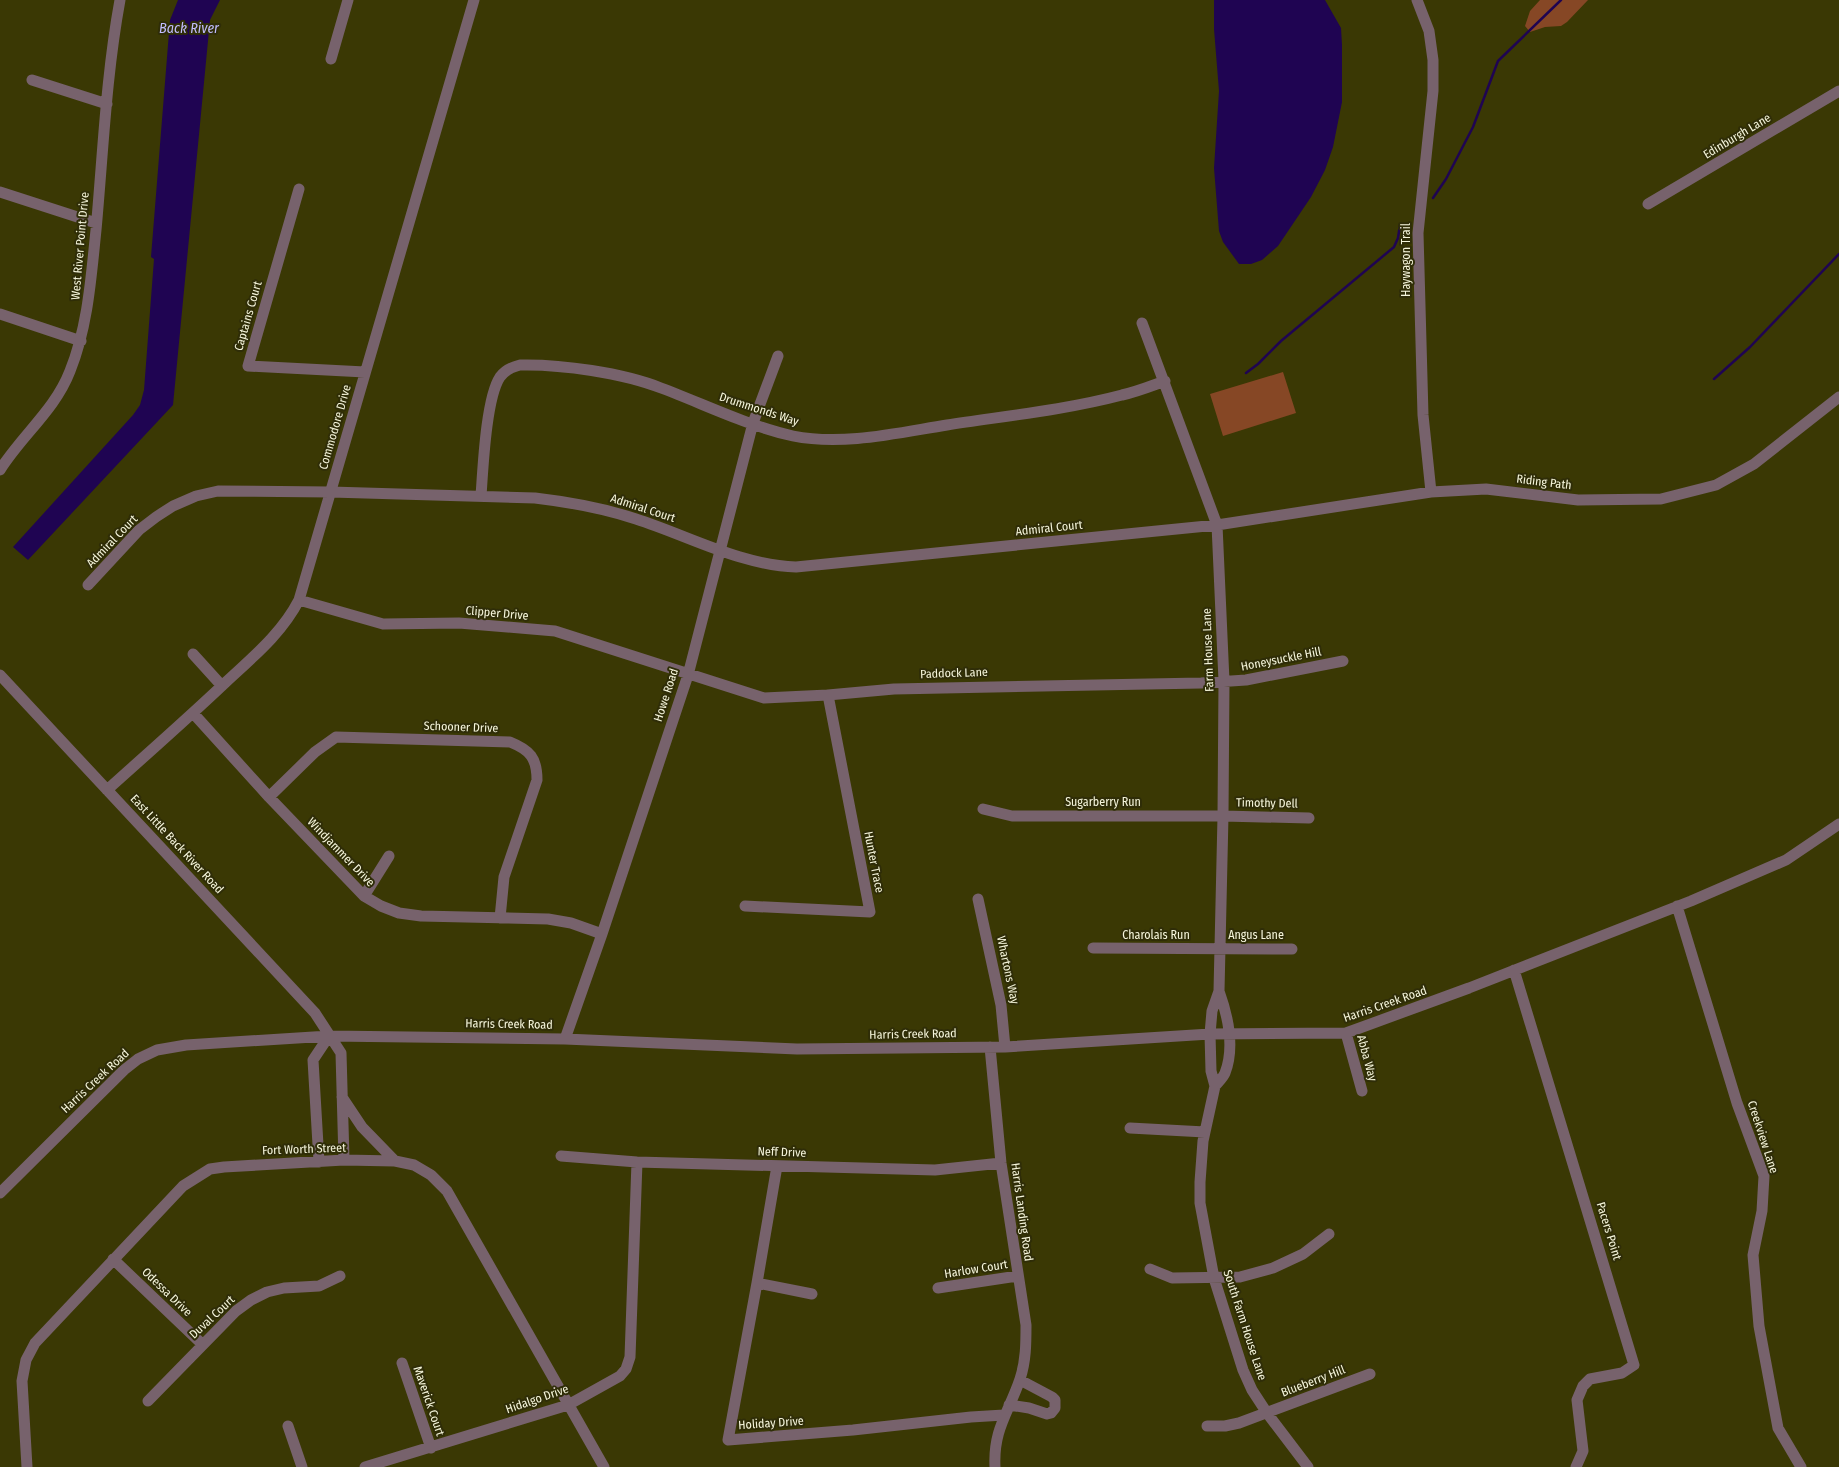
<svg xmlns="http://www.w3.org/2000/svg" width="1839" height="1467" font-family="'Fira Sans Condensed',sans-serif">
<rect width="100%" height="100%" fill="#3a3804"/>
<!-- green -->
<path fill="#864725" d="M1540 0H1588L1567 22 1561 26 1545 27 1530 32 1525 26 1530 11Z
M1283 372 1296 413 1223 436 1210 394Z"/>
<!-- water -->
<path fill="#1f0452" d="M178 0H220L210 20 173 405 28 560 13 547 133 415 140 405 144 390 154 259 151 257 170 20Z
M1214 0H1325L1341 28 1342 45V102L1333 147 1325 170 1311 197 1278 246 1262 260 1251 264H1239L1223 242 1219 231 1214 168 1219 91 1214 29Z"/>
<g fill="none" stroke-linecap="round" stroke-linejoin="round">
<!-- stream -->
<path stroke="#1f0452" stroke-width="2.5" d="M1433 198 1446 179 1473 127 1498 61 1561 0
M1246 373 1258 364 1281 341 1394 247 1398 238 1400 225
M1714 379 1750 347 1839 254"/>
<!-- minor -->
<path stroke="#77626c" stroke-width="11" d="M1417 0 1429 31 1433 60V91L1418 233 1423 415 1431 492
M331 59 348 0
M32 80 107 104
M299 189 248 366 365 372
M0 192 96 223
M1648 204 1839 91
M0 314 81 341
M1142 323 1217 525 1224 681 1223 816 1219 991 1212 1011 1210 1034 1211 1071 1215 1086 1203 1141 1200 1182V1203L1214 1278 1243 1370 1252 1390 1267 1413 1308 1467
M0 470C22 435 55 410 70 371 88 326 91 278 96 230 103 154 106 76 120 0
M481 496C483 468 486 398 500 377 505 370 512 367 520 365 561 364 623 373 661 388 704 404 748 426 793 436 843 446 897 433 947 425 1005 416 1065 410 1122 395 1136 392 1151 386 1165 381
M88 585 139 530 156 517 173 506 196 496 218 491 331 492 535 498C569 502 603 508 636 519 689 536 740 565 796 567L1217 525 1431 492 1486 489 1578 500 1661 499 1716 485 1754 464 1839 397
M299 600 383 624 459 623 555 631 764 698 828 695 894 689 1201 683 1246 680 1343 661
M193 654 222 686
M0 675 315 1013 341 1053 344 1160
M193 713 269 797 364 896 381 906 399 913 421 916 548 919 571 923 602 934
M107 790C147 754 187 719 226 682 254 656 282 633 299 600L474 0
M269 797 315 752 336 737 510 742C530 750 537 758 537 780L504 877 500 918
M983 809 1012 816H1223L1309 818
M364 896 389 856
M978 899 1001 1005 1005 1047
M745 906 870 912 828 695
M1677 906 1737 1103 1764 1176 1762 1211 1753 1255 1759 1326 1778 1428 1801 1467
M1093 948 1292 949
M1514 970 1634 1365 1622 1373 1590 1379 1583 1386 1577 1400 1583 1451 1576 1467
M1346 1033 1362 1091
M565 1039 602 934 688 675 753 423 778 356
M990 1047 1001 1163 1026 1325C1026 1343 1026 1361 1020 1379 1009 1412 993 1429 995 1467
M1215 1086C1218 1082 1223 1078 1225 1073 1235 1047 1228 1016 1219 991
M342 1097 362 1127 395 1161
M1130 1128 1205 1132
M561 1156 637 1162 935 1170 1001 1163
M319 1162 313 1060 329 1036
M777 1166 757 1283 728 1440 853 1430 971 1417 1004 1415
M0 1193 124 1070 138 1059 157 1050 186 1045 329 1036 565 1039 797 1049 1005 1047 1210 1034 1346 1033 1469 988 1691 901 1786 860 1839 824
M113 1259 202 1344
M1150 1269 1172 1278 1240 1277 1273 1268 1303 1254 1329 1234
M757 1283 812 1294
M938 1288 1018 1276
M402 1363 431 1448
M148 1401 236 1311 251 1300 267 1292 284 1288 319 1286 340 1276
M1009 1405 1029 1408 1047 1414 1051 1413 1055 1408V1400L1052 1397 1020 1380
M288 1426 302 1467
M1207 1426H1225L1239 1423 1370 1374
M27 1467 22 1381 26 1360 35 1343 183 1186 210 1169 224 1167 344 1160 395 1161 414 1165 431 1175 447 1191 604 1467
M365 1467 568 1405 620 1376 626 1369 630 1357 637 1162"/>
</g>
<g text-anchor="middle" dominant-baseline="central" stroke-width="4" stroke-linejoin="round" paint-order="stroke">
<!-- street labels -->
<g font-size="12" fill="#f6f6dc" stroke="#2f2d08">
<text transform="translate(1737 136) rotate(-31)">Edinburgh Lane</text>
<text transform="translate(80 246) rotate(-85)">West River Point Drive</text>
<text transform="translate(1406 260) rotate(-90)">Haywagon Trail</text>
<text transform="translate(248 316) rotate(-74)">Captains Court</text>
<text transform="translate(759 409) rotate(18)">Drummonds Way</text>
<text transform="translate(335 427) rotate(-74)">Commodore Drive</text>
<text transform="translate(1544 482) rotate(7)">Riding Path</text>
<text transform="translate(643 508) rotate(18)">Admiral Court</text>
<text transform="translate(1049 528) rotate(-6)">Admiral Court</text>
<text transform="translate(112 541) rotate(-46)">Admiral Court</text>
<text transform="translate(497 613) rotate(5)">Clipper Drive</text>
<text transform="translate(1208 650) rotate(-92)">Farm House Lane</text>
<text transform="translate(1281 659) rotate(-11)">Honeysuckle Hill</text>
<text transform="translate(954 673) rotate(-2)">Paddock Lane</text>
<text transform="translate(666 695) rotate(-72)">Howe Road</text>
<text transform="translate(461 727) rotate(2)">Schooner Drive</text>
<text x="1103" y="802">Sugarberry Run</text>
<text transform="translate(1267 803) rotate(1)">Timothy Dell</text>
<text transform="translate(177 844) rotate(47)">East Little Back River Road</text>
<text transform="translate(341 852) rotate(46)">Windjammer Drive</text>
<text transform="translate(874 862) rotate(79)">Hunter Trace</text>
<text x="1156" y="935">Charolais Run</text>
<text x="1256" y="935">Angus Lane</text>
<text transform="translate(1008 970) rotate(78)">Whartons Way</text>
<text transform="translate(1385 1004) rotate(-19)">Harris Creek Road</text>
<text transform="translate(509 1024) rotate(1)">Harris Creek Road</text>
<text transform="translate(913 1034) rotate(-1)">Harris Creek Road</text>
<text transform="translate(1367 1058) rotate(75)">Abba Way</text>
<text transform="translate(95 1081) rotate(-43)">Harris Creek Road</text>
<text transform="translate(1763 1137) rotate(72)">Creekview Lane</text>
<text transform="translate(304 1149) rotate(-2)">Fort Worth Street</text>
<text transform="translate(782 1152) rotate(2)">Neff Drive</text>
<text transform="translate(1022 1212) rotate(82)">Harris Landing Road</text>
<text transform="translate(1609 1231) rotate(73)">Pacers Point</text>
<text transform="translate(976 1269) rotate(-9)">Harlow Court</text>
<text transform="translate(167 1292) rotate(44)">Odessa Drive</text>
<text transform="translate(212 1317) rotate(-43)">Duval Court</text>
<text transform="translate(1245 1325) rotate(72)">South Farm House Lane</text>
<text transform="translate(1313 1381) rotate(-21)">Blueberry Hill</text>
<text transform="translate(537 1399) rotate(-19)">Hidalgo Drive</text>
<text transform="translate(429 1401) rotate(71)">Maverick Court</text>
<text transform="translate(771 1423) rotate(-4)">Holiday Drive</text>
</g>
<!-- water labels -->
<g font-size="14" font-style="italic" fill="#c2bdff" stroke="#2f2d08">
<text x="189" y="28">Back River</text>
</g>
</g>
</svg>
